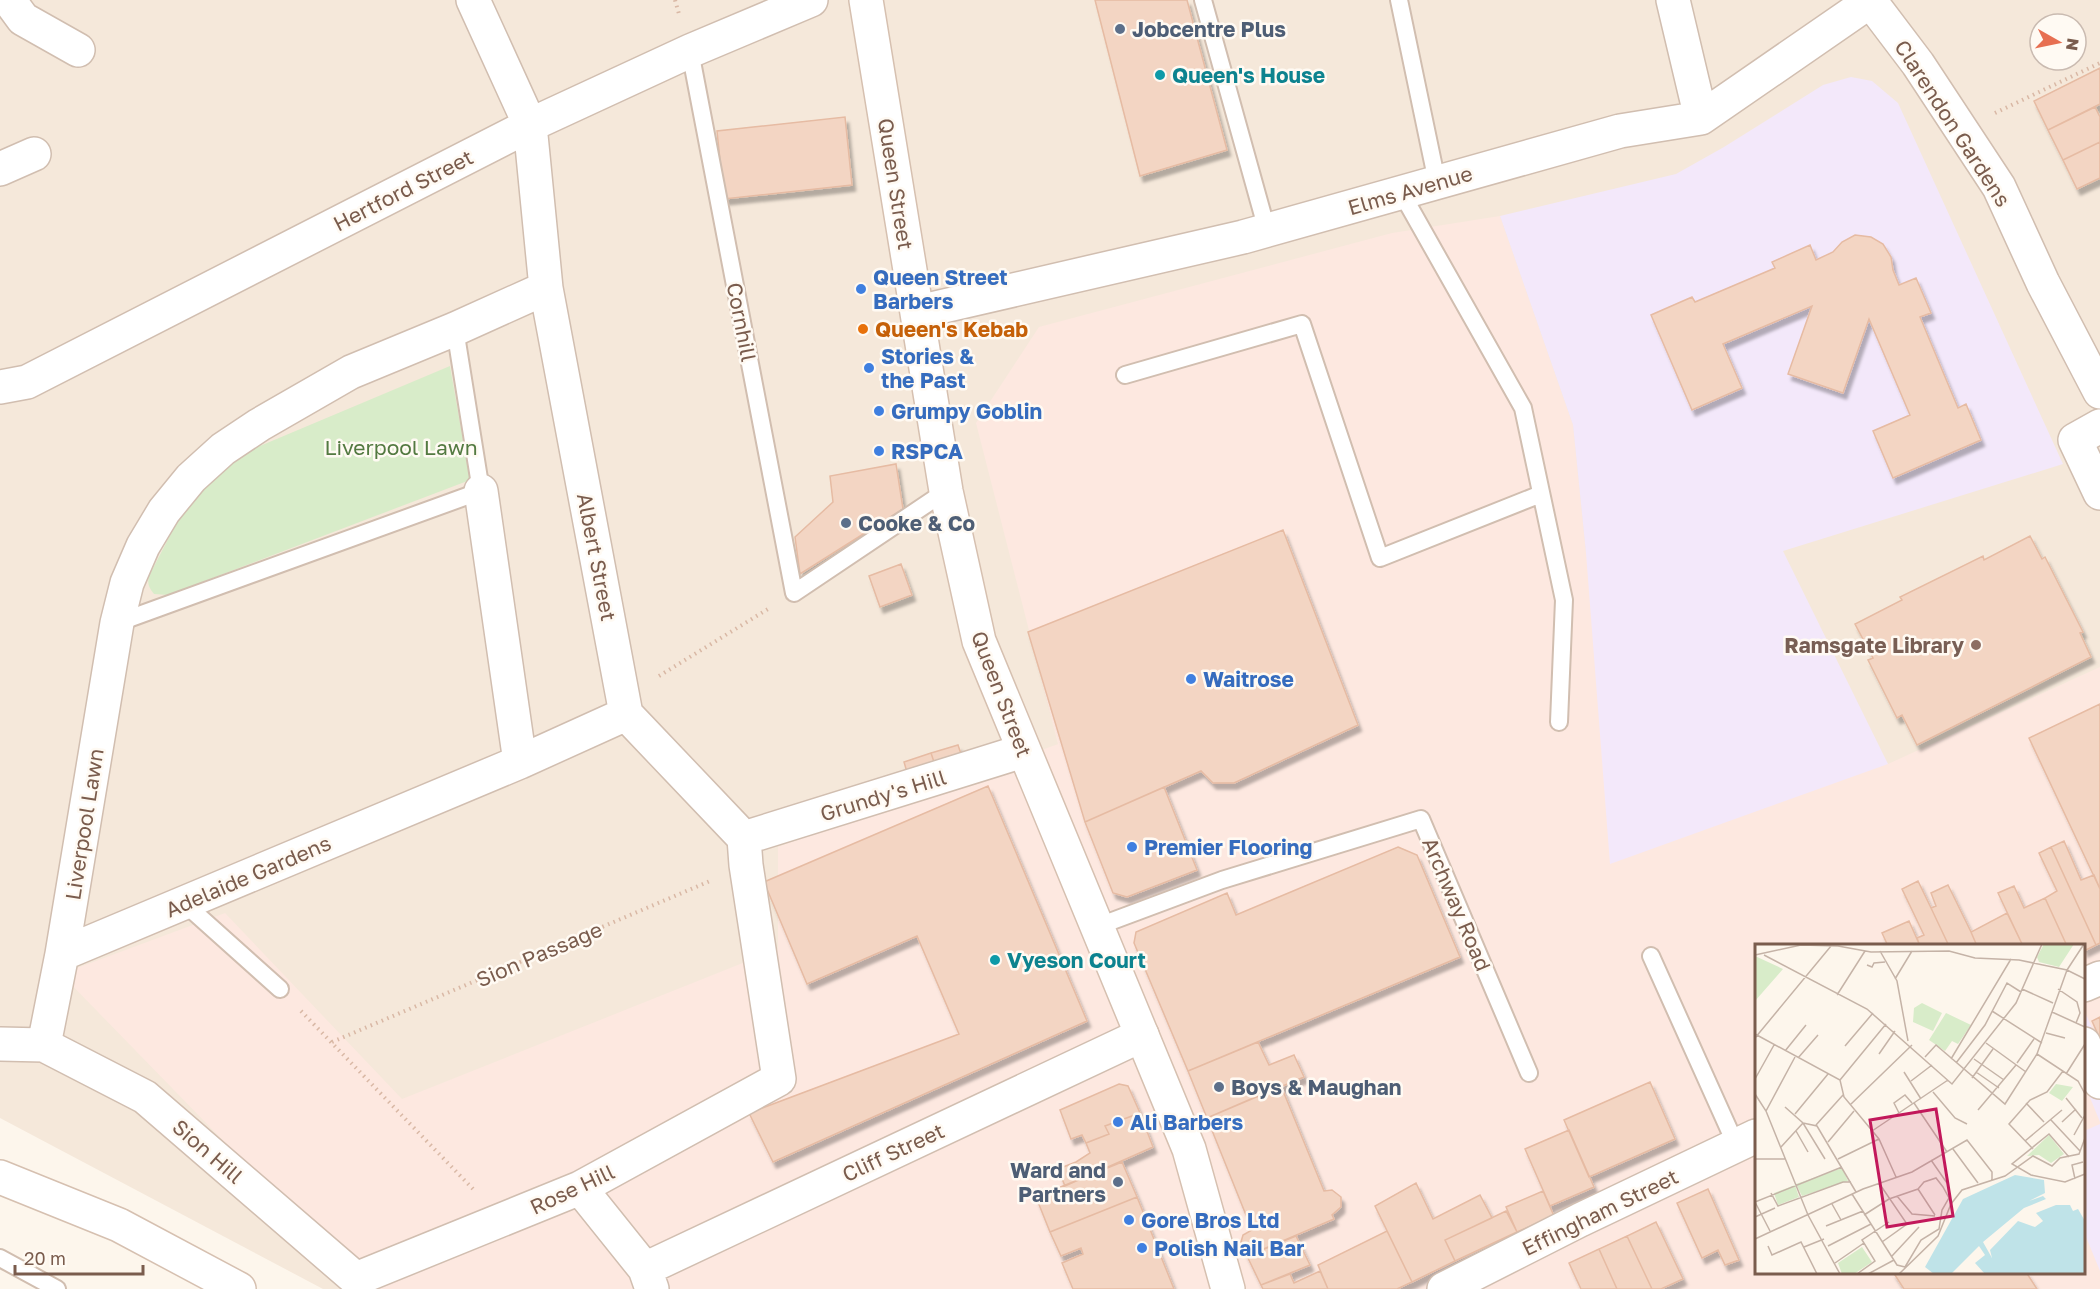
<svg xmlns="http://www.w3.org/2000/svg" width="2100" height="1289" font-family="'Golos Text',sans-serif">
<defs>
<filter id="shadow"><feDropShadow dx="3.5" dy="6" stdDeviation="1.5" flood-color="#0004"/></filter>
</defs>
<rect width="100%" height="100%" fill="#fdf6ec"/>
<!-- residential -->
<path fill="#f5e8da" fill-rule="evenodd" d="M0 0H2100V1289H323L0 1118ZM2040 24H2076V60H2040ZM1756 946H2084V1272H1756Z"/>
<!-- commercial -->
<path fill="#fde8e0" fill-rule="evenodd" d="M1500 216 1573 425 1586 553 1888 764 2100 667V1289H365L361 1282 61 974 225 913 402 1099 778 949V847L1058 744 976 423 1039 327 1392 233ZM1756 946H2084V1272H1756Z"/>
<!-- education -->
<path fill="#f3e8fa" d="M1851 77 1872 81 1898 103 2063 464 1783 551 1888 764 1610 864 1586 553 1573 425 1500 216 1676 174 1724 147 1823 85Z
M2084 1012H2085L2100 1046V1122L2084 1083Z
M2100 1124V1271L2084 1232V1131Z"/>
<!-- green -->
<path fill="#d8ecc9" d="M450 366 470 480 168 595 154 594C149 588 147 584 149 576L178 520 195 497 222 470 253 449Z"/>
<!-- building -->
<path fill="#f3d5c3" stroke="#e6bba3" stroke-width="1.5" filter="url(#shadow)" d="M1095 0H1187L1227 150 1140 176Z
M2100 68V104L2048 130 2034 101Z
M2095 107 2100 117V142L2063 160 2048 130Z
M845 117 852 185 724 199 717 131Z
M2100 142V178L2077 189 2063 160Z
M1855 235 1871 237 1883 244 1891 257 1893 270 1899 285 1916 278 1931 313 1920 317 1958 408 1966 404 1981 440 1893 478 1873 431 1910 415 1869 319 1843 393 1788 374 1812 306 1723 344 1742 388 1692 410 1651 315 1692 297 1695 302 1775 268 1772 262 1810 245 1816 260 1833 252 1842 242Z
M896 464 903 509 800 574 795 537 833 502 830 476Z
M1283 530 1358 725 1234 783H1213L1201 771 1085 822 1028 632Z
M2030 536 2042 559 2045 557 2083 632 2080 633 2091 657 1917 745 1902 715 1897 718 1868 660 1873 658 1855 624 1902 600 1900 597 1983 556 1984 560Z
M901 564 912 595 880 607 869 576Z
M2100 704V889L2029 738Z
M958 745 964 763 937 771 931 753Z
M931 753 937 771 909 779 904 762Z
M988 786 1087 1021 773 1162 749 1113 959 1034 917 936 807 984 764 882Z
M1164 787 1197 870 1127 897 1113 893 1085 822Z
M2064 841 2081 880 2094 875 2100 889V943L2096 945 2051 847Z
M1398 847 1417 855 1460 957 1188 1071 1134 943 1136 932 1227 893 1236 915Z
M2051 847 2096 945 2084 951V946H2067L2045 898 2057 891 2039 853Z
M1918 881 1931 908 1949 946H1920L1917 938 1924 935 1902 889Z
M1948 885 1971 932 1977 946H1949L1931 908 1936 906 1931 893Z
M2014 886 2024 908 2045 898 2067 946H2023L1998 893Z
M2007 913 2023 946H1977L1971 932Z
M1909 921 1920 946H1888L1882 933Z
M2100 1017V1039L2092 1021Z
M1258 1042 1269 1065 1294 1055 1304 1077 1207 1118 1188 1071Z
M1650 1082 1675 1139 1589 1177 1564 1120Z
M1119 1084 1128 1086 1140 1113 1105 1126 1109 1134 1086 1143 1082 1135 1071 1139 1060 1110Z
M1281 1086 1324 1191 1332 1190 1341 1197V1207L1332 1215 1334 1219 1247 1256 1241 1242 1243 1235 1252 1230 1207 1118Z
M1140 1113 1153 1147 1065 1186 1058 1169 1076 1162 1090 1153 1086 1143 1109 1134 1105 1126Z
M1569 1130 1594 1187 1550 1206 1525 1149Z
M1122 1162 1137 1197 1050 1232 1036 1197Z
M1416 1183 1433 1219 1480 1195 1492 1218 1445 1240 1455 1261 1412 1282 1375 1206Z
M1708 1189 1739 1260 1725 1265 1718 1250 1702 1258 1677 1203Z
M1543 1191 1554 1216 1517 1232 1506 1207Z
M1137 1197 1174 1289H1073L1062 1263 1083 1254 1081 1248 1061 1256 1050 1232Z
M1506 1211 1517 1232 1455 1261 1445 1240Z
M1656 1222 1683 1279 1661 1289H1652L1627 1236Z
M1387 1231 1412 1282 1397 1289H1328L1318 1265Z
M1296 1236 1310 1265 1261 1285 1247 1256Z
M1627 1236 1652 1289H1617L1599 1249Z
M1599 1249 1617 1289H1581L1569 1263Z
M1320 1271 1328 1289H1263L1261 1285 1290 1274 1294 1283Z
M1893 1272H2026L2037 1289H1904Z"/>
<g fill="none" stroke-linecap="round" stroke-linejoin="round">
<!-- lane casing -->
<g stroke="#d1beb0" stroke-width="20">
<path id="lane" d="M1203 0 1267 230
M1399 0 1437 182
M690 51 794 593 946 491
M1401 192 1523 408 1564 600 1559 722
M1125 375 1302 324 1380 558 1541 494
M117 623 481 491 455 329
M184 903 280 989
M1096 927 1222 880 1421 819 1529 1073
M1651 956 1736 1145
M0 1258 57 1289"/>
</g>
<!-- street casing -->
<g stroke="#d1beb0" stroke-width="36">
<path id="street" d="M9 0 23 19 78 50
M1673 0 1701 118
M1871 2 1918 64 1999 187 2043 283 2100 392
M0 169 34 154
M918 312 1243 237 1620 131 1701 118 1872 0
M0 387 27 382 530 125 690 51 811 0
M2100 426 2075 440 2100 493
M481 491 520 762
M744 838 1023 751
M62 954 117 623 127 583 143 546 164 511 191 478 223 449 259 425 351 372 455 329 546 288
M2084 985 2100 978
M0 1044 44 1045 145 1097 356 1279 580 1188 779 1079 746 865 744 838 626 714 546 288 530 125 473 0
M2084 1044 2100 1082
M44 1045 62 954 520 762 626 714
M580 1188 645 1269 652 1289
M645 1269 1142 1035
M1444 1289 1580 1220 1756 1136"/>
</g>
<!-- secondary casing -->
<g stroke="#d6c0b0" stroke-width="36">
<path id="secondary" d="M866 0 946 491 979 641 1189 1149 1228 1289
M0 1177 119 1225 239 1289"/>
</g>
<!-- path -->
<path stroke="#d9b8a5" stroke-width="4" stroke-dasharray="1.5 4.5" stroke-linecap="butt" d="M675 0 679 14
M1995 113 2100 63
M659 676 768 609
M301 1011 473 1189
M332 1042 710 881"/>
<!-- lane -->
<use href="#lane" stroke="#fff" stroke-width="16"/>
<!-- street -->
<use href="#street" stroke="#fff" stroke-width="33"/>
<!-- secondary -->
<use href="#secondary" stroke="#fff" stroke-width="33"/>
</g>
<!-- markers -->
<g fill="#5c6f8a" stroke="#fffaf3" stroke-width="2">
<circle cx="1120" cy="29" r="6"/>
<circle cx="846" cy="523" r="6"/>
<circle cx="1219" cy="1087" r="6"/>
<circle cx="1118" cy="1182" r="6"/>
</g>
<g fill="#0f9aa8" stroke="#fffaf3" stroke-width="2">
<circle cx="1160" cy="75" r="6"/>
<circle cx="995" cy="960" r="6"/>
</g>
<g fill="#3f7fe0" stroke="#fffaf3" stroke-width="2">
<circle cx="861" cy="289" r="6"/>
<circle cx="869" cy="368" r="6"/>
<circle cx="879" cy="411" r="6"/>
<circle cx="879" cy="451" r="6"/>
<circle cx="1191" cy="679" r="6"/>
<circle cx="1132" cy="847" r="6"/>
<circle cx="1118" cy="1122" r="6"/>
<circle cx="1129" cy="1220" r="6"/>
<circle cx="1142" cy="1248" r="6"/>
</g>
<circle fill="#e8710a" stroke="#fffaf3" stroke-width="2" cx="863" cy="329" r="6"/>
<circle fill="#8d6e63" stroke="#fffaf3" stroke-width="2" cx="1976" cy="645" r="6"/>
<g text-anchor="middle" dominant-baseline="central" stroke-width="5" stroke-linejoin="round" paint-order="stroke">
<!-- service labels -->
<g font-size="21" font-weight="bold" fill="#4e5e75" stroke="#fffaf3" text-anchor="start">
<text x="1132" y="29">Jobcentre Plus</text>
<text x="858" y="523">Cooke &amp; Co</text>
<text x="1231" y="1087">Boys &amp; Maughan</text>
<text x="1106" y="1170" text-anchor="end">Ward and<tspan x="1106" dy="24">Partners</tspan></text>
</g>
<!-- culture labels -->
<g font-size="21" font-weight="bold" fill="#0d838f" stroke="#fffaf3" text-anchor="start">
<text x="1172" y="75">Queen's House</text>
<text x="1007" y="960">Vyeson Court</text>
</g>
<!-- street labels -->
<g font-size="21" fill="#7a5c4d" stroke="#fffaf3">
<text transform="translate(1953 123) rotate(57)">Clarendon Gardens</text>
<text transform="translate(896 184) rotate(81)">Queen Street</text>
<text transform="translate(403 190) rotate(-27)">Hertford Street</text>
<text transform="translate(1410 190) rotate(-16)">Elms Avenue</text>
<text transform="translate(742 322) rotate(79)">Cornhill</text>
<text transform="translate(597 557) rotate(79)">Albert Street</text>
<text transform="translate(1002 694) rotate(69)">Queen Street</text>
<text transform="translate(883 795) rotate(-17)">Grundy's Hill</text>
<text transform="translate(84 824) rotate(-81)">Liverpool Lawn</text>
<text transform="translate(248 876) rotate(-23)">Adelaide Gardens</text>
<text transform="translate(1457 904) rotate(67)">Archway Road</text>
<text transform="translate(539 954) rotate(-23)">Sion Passage</text>
<text transform="translate(208 1151) rotate(41)">Sion Hill</text>
<text transform="translate(893 1152) rotate(-25)">Cliff Street</text>
<text transform="translate(572 1189) rotate(-25)">Rose Hill</text>
<text transform="translate(1600 1212) rotate(-26)">Effingham Street</text>
</g>
<!-- shop labels -->
<g font-size="21" font-weight="bold" fill="#366cbe" stroke="#fffaf3" text-anchor="start">
<text x="873" y="277">Queen Street<tspan x="873" dy="24">Barbers</tspan></text>
<text x="881" y="356">Stories &amp;<tspan x="881" dy="24">the Past</tspan></text>
<text x="891" y="411">Grumpy Goblin</text>
<text x="891" y="451">RSPCA</text>
<text x="1203" y="679">Waitrose</text>
<text x="1144" y="847">Premier Flooring</text>
<text x="1130" y="1122">Ali Barbers</text>
<text x="1141" y="1220">Gore Bros Ltd</text>
<text x="1154" y="1248">Polish Nail Bar</text>
</g>
<!-- food labels -->
<g font-size="21" font-weight="bold" fill="#c56008" stroke="#fffaf3" text-anchor="start">
<text x="875" y="329">Queen's Kebab</text>
</g>
<!-- park labels -->
<g font-size="21" fill="#537a41" stroke="#fffaf3">
<text x="401" y="447">Liverpool Lawn</text>
</g>
<!-- education labels -->
<g font-size="21" font-weight="bold" fill="#785e54" stroke="#fffaf3" text-anchor="end">
<text x="1964" y="645">Ramsgate Library</text>
</g>
</g>
<!-- overview -->
<g transform="translate(1755 944)">
<rect width="330" height="330" fill="#fdf6ec"/>
<path d="M289 0H319L304 23 284 18 282 13ZM0 12 28 25 0 57ZM167 59 187 69 178 87 158 78 159 64ZM191 69 216 81 203 100 197 97 190 107 174 96ZM301 140 318 143 307 157 294 149ZM294 191 309 210 296 219 284 211 272 212ZM87 224 93 237 47 252 41 240ZM40 241 44 253 23 261 19 249ZM107 303 117 318 99 330H87L83 319Z" fill="#d8ecc9"/>
<path d="M260 231 289 236 290 249 274 257 288 252 291 255 269 264 228 298 237 314 235 306 263 277 280 283 288 277 281 269 301 261H315L318 267 323 265 330 277V330H230L220 319 230 311 224 302 196 330H179L170 323 208 255Z" fill="#bfe3e8"/>
<path fill="none" stroke="#c5b3a7" stroke-width="1.5" d="M125 7 142 37 153 97M0 11 46 1 83 2 116 8 194 7 220 14 264 16 312 26 330 35M9 11 112 65 197 140 261 59 287 0M112 21 117 23 119 19 130 18M312 26 329 0M140 35 157 7M267 45 298 59M303 45 322 58 325 69 321 79M82 51 110 7M237 67 287 99M297 68 330 83M291 89 310 94M0 90 85 136 89 153 124 195 141 233M0 94 76 2M231 99 271 128M90 102 118 69M30 107 51 81M124 110 140 87M282 110 323 137 330 150M170 113 181 101 250 160 282 110 312 26M43 114 63 91M196 115 256 15M219 115 249 136M201 119 230 81 252 39 266 48M262 119 279 95M149 128 166 155M221 128 244 144M311 130 330 100M217 134 238 105M0 135 19 101M85 136 131 80M156 137 177 121M178 148 200 174 212 180M0 150 11 167 53 271 85 330M311 154 327 174M159 159 192 208M271 159 289 178M95 161 157 101M30 163 48 179 70 215M223 166 261 121M11 167 40 113M144 169 139 159 150 151 157 159M40 170 73 130M296 176 325 207M307 178 321 165M48 179 62 182 101 248M61 181 88 151M41 187 53 208M117 187 193 136M319 191 330 171M270 197 307 166M73 198 99 167M26 203 48 179M198 205 223 239M278 205 254 180 275 156 292 148 308 127M314 213 294 190 257 220 276 231 310 238 330 230M0 215H31M83 215 124 195M176 216 192 239M320 235 317 221 328 218M124 239 152 280 127 298M163 245 180 271M16 249 23 262 88 238H96M97 250 142 321 150 323M142 252 157 270 180 272M0 258 87 223M0 258 15 287M77 260 86 276M109 271 134 255 163 245 169 238 181 234 188 243 194 254 187 266 184 285 166 296 150 323M0 273 20 264M71 282 108 267M0 295 108 245 157 228 212 196 237 228V236M109 299 107 296 134 278M13 302 17 311 46 298 62 330M73 302 116 280M49 303 69 295M137 312 164 283M80 319 109 299 120 317 102 330M113 330 139 316M144 330 183 292 196 260 207 246 250 232 278 212 297 222 305 214 324 210 330 194"/>
<path fill="#c2185b" fill-opacity="0.15" stroke="#c2185b" stroke-width="3" d="M181 165 198 272 132 283 115 176Z"/>
<rect width="330" height="330" fill="none" stroke="#7a5c4d" stroke-width="3"/>
</g>
<!-- north arrow -->
<g transform="translate(2058 42) rotate(99)"><circle r="28" fill="#fffaf3" stroke="#cabbb1" stroke-width="1.5"/>
<path d="M0-4.5L10 22L0 15L-10 22Z" fill="#e76f51"/>
<text y="-9" font-size="16" font-weight="bold" text-anchor="middle" fill="#7a5c4d">N</text>
</g>
<!-- scale -->
<path d="M15 1265v9h128v-9" fill="none" stroke="#7a5c4d" stroke-width="3"/>
<text x="24" y="1265" font-size="18" fill="#7a5c4d" stroke="#fffaf3" stroke-width="4.5" paint-order="stroke">20 m</text>
</svg>
